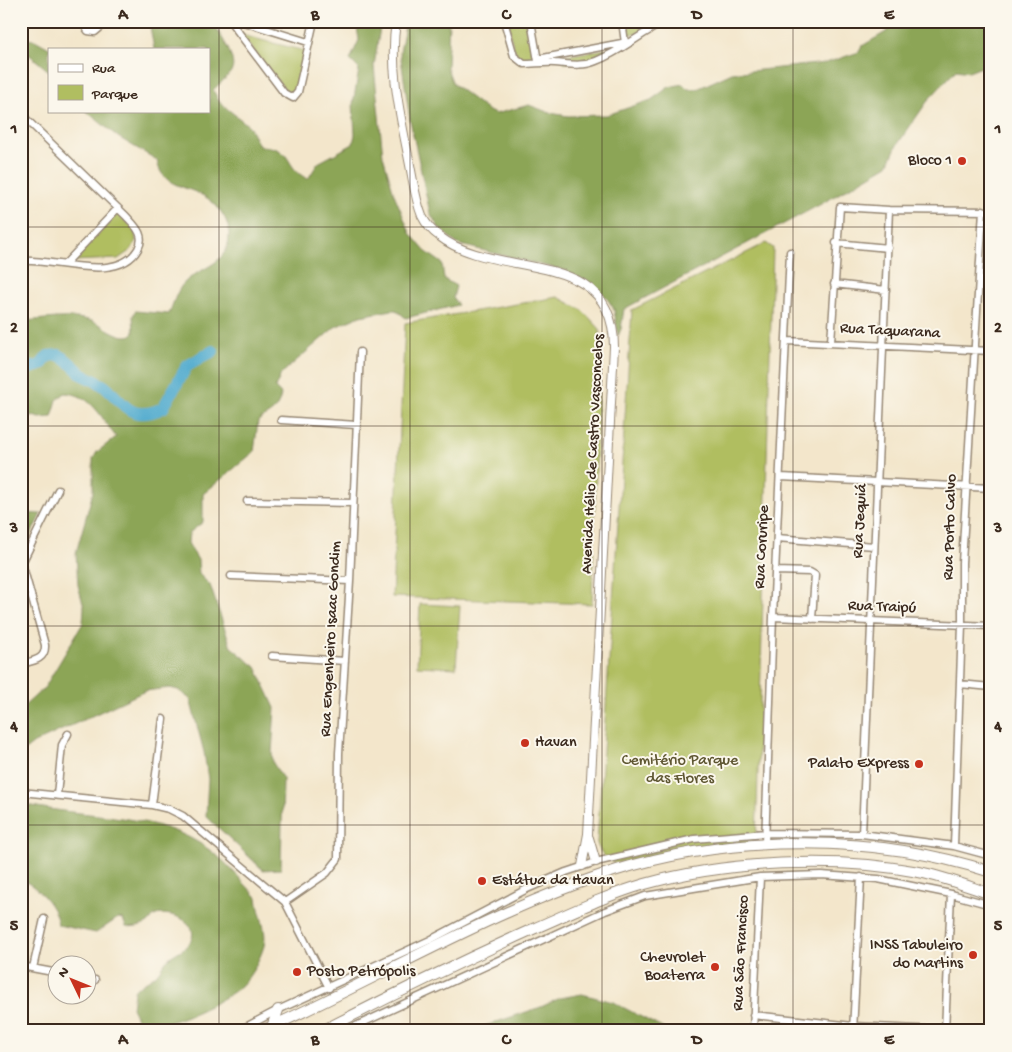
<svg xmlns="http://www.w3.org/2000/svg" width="1012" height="1052" font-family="'Gochi Hand',sans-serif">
<rect width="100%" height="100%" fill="#fbf7ec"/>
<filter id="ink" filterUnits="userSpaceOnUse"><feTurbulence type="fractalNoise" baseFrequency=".02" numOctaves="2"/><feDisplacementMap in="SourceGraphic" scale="10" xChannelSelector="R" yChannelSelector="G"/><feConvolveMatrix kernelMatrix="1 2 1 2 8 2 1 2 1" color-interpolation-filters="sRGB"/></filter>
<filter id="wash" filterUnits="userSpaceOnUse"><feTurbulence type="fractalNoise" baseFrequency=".0096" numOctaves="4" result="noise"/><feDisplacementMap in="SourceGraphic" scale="20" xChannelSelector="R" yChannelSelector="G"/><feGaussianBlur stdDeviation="1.12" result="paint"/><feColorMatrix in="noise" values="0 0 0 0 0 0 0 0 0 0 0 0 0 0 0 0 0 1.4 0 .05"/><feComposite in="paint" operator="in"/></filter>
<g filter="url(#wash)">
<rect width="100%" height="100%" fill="#f3e6cb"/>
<!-- green -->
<path fill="#b0be61" stroke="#767440" d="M509 21H528L534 61C513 64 510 37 509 21Z
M625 21H644C645 28 641 31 636 34H630L627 30Z
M241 35 305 51 297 91 290 96Z
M606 49 608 52 591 61 565 63 562 59 564 56Z
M118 213 135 230 136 241 131 250 118 259 72 261Z
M766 243 773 248 756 843 614 863C605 858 600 853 597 843L632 310Z
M558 297 582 310 600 329 592 604 392 597 405 323Z
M420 604 460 606 456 668 417 666Z"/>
<!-- forest -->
<path fill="#8ca557" stroke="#64683a" d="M149 21H210C218 30 237 58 232 70 228 77 219 84 213 90L220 103 249 126 259 146C296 147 282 167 308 179L318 163 353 144 355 134 353 104 359 69 350 60 359 40 356 21H381L374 66 383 156 394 194 410 233 425 251 442 263 444 279 456 286 453 298 458 305 406 318 396 310H392L360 316 335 327 281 374 275 388 281 394C278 411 271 412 258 421L254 452 203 494V522L189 533 188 543 198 560 199 574 210 585 231 647 256 667 275 708 272 753 273 763 283 779 281 869 263 870 206 816 208 779 204 752 190 699 178 690 170 688 145 691 34 743 21 753V709L45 687 83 623 84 607 78 585 76 553 93 492V459L97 452 116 437C102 419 92 394 65 393L57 400 52 417 40 418 25 414 21 406V321C45 320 70 314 92 321 104 325 123 343 134 333L133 316 135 311 169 314C173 304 177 290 184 283 201 266 229 265 229 235 230 220 216 202 202 195 183 185 161 186 157 160L118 137 86 111H209V49H154Z
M406 21H449L447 68 453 84 487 110 495 114 529 105 550 113 568 116 607 115 651 100 669 87 683 84 688 89H697L732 73 826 63 859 52 862 46 886 32 894 21H991V63L969 72 956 70 929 99 897 145 888 165 823 203 624 309 621 329 618 336 614 309 606 297 590 283 562 270 457 244 439 228 430 213 410 120 400 52Z
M21 39 35 40 51 49H49V71L21 48Z
M21 513 41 514 30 536 21 547Z
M28 805C90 819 158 811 211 851 228 863 242 882 257 897 258 913 268 930 264 946 259 962 248 982 235 991 217 1004 160 1033 139 1023L132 1008 134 991C140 983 149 981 155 975 161 970 164 961 170 957 178 951 196 945 192 930 189 918 168 912 156 915 152 917 151 920 148 923 143 926 132 929 126 927L123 919 118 918 96 933 58 925C57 908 37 885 21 880V806Z
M582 994 613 1002 668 1031H470L541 1007 560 998Z"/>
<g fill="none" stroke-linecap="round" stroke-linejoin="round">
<!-- river -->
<path stroke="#50aace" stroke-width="12" d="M30 368 41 365 48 356 59 355C68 360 75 368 83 375 90 379 97 381 104 386 126 404 129 423 163 408L187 366 213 351"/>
</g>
</g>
<g filter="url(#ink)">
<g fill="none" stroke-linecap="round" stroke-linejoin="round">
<!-- minor casing -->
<g stroke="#978874" stroke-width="9">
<path id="minor" d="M81 21 88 31 95 32 102 26 103 21
M230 21 284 93 293 98 298 92 314 21
M240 21 308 42
M504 21 514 56 524 64C534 64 545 62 555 63 569 64 582 67 596 61 622 51 642 32 667 21
M531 21 538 61
M622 21 625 43
M538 59 627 42
M21 114 126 216C135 226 146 235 138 249 118 284 54 258 21 261
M836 243 888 248
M65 264 118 208
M834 284 886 290
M787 341 991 351
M831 342 840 207 889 210 991 211
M281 420 357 425
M781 477 991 488
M247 501 353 503
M777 538 874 546
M776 571 810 572 815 575 812 619
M231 576 350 581
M773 617 991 626
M272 656 345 661
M21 664C33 661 46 660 45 645L22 563 58 490
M960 684 991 687
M21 792 152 805 169 809 183 816 285 902 329 988
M57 795 62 745 68 734
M152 805 163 719
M862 834 889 210
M765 844 773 617 790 252
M954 846 962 625V563L983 210
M285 902 327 873 338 859 339 753 350 581 360 352
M21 966 58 973
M33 968 44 919
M88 979 95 980
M753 1015 853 1026 962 1031
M238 1031 278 1010 430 940 527 889 566 872 596 862 694 839 766 833 862 834 954 846 991 856
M345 1031 605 911 645 896 760 877 821 875 878 879 951 894 991 905
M753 1031 760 877
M853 1031 861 877
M945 1031 951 894"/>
</g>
<!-- tertiary casing -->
<g stroke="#978874" stroke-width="10">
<path id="tertiary" d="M396 21C389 68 400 114 409 160 413 179 415 199 422 216 426 224 432 231 439 236 495 281 614 244 614 347L588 834 582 866
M589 838 596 862"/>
</g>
<!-- trunk casing -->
<g stroke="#978874" stroke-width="12">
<path id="trunk" d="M271 1030 278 1010
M262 1031C380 978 493 909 617 870 733 834 876 834 991 872
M322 1031C392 995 462 961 533 929 570 913 607 895 645 884 726 861 836 856 919 872 944 877 967 886 991 894"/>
</g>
<!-- minor -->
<use href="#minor" stroke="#fff" stroke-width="6"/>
<!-- tertiary -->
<use href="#tertiary" stroke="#fff" stroke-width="8"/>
<!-- trunk -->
<use href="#trunk" stroke="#fff" stroke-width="10"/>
</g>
</g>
<!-- grid -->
<path fill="none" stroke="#3b2a1e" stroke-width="1" stroke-opacity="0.55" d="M219 21V1031M410 21V1031M602 21V1031M793 21V1031M21 227H991M21 426H991M21 626H991M21 825H991"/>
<!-- markers -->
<g fill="#c8321e" stroke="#fbf7ec" stroke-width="2">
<circle cx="962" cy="161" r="5"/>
<circle cx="525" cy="743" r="5"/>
<circle cx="919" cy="764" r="5"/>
<circle cx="482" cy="881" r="5"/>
<circle cx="973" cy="955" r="5"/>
<circle cx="715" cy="967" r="5"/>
<circle cx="297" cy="972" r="5"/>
</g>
<g text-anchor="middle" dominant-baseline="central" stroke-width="4" stroke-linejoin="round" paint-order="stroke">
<!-- poi labels -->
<g font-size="16" fill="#3b2a1e" stroke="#fbf7ec" text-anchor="end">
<text x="952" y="161">Bloco 1</text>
<text x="535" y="743" text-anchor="start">Havan</text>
<text x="909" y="764">Palato Express</text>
<text x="492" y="881" text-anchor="start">Estátua da Havan</text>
<text x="963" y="946">INSS Tabuleiro<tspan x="963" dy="18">do Martins</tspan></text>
<text x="705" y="958">Chevrolet<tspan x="705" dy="18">Boaterra</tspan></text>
<text x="307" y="972" text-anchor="start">Posto Petrópolis</text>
</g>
<!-- street labels -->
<g font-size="16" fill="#3b2a1e" stroke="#fbf7ec">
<text transform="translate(890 332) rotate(3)">Rua Taquarana</text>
<text transform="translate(594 454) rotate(-87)">Avenida Hélio de Castro Vasconcelos</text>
<text transform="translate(861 521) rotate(-87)">Rua Jequiá</text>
<text transform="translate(951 527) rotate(-88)">Rua Porto Calvo</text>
<text transform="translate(763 547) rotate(-87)">Rua Coruripe</text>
<text transform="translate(882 608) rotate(2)">Rua Traipú</text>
<text transform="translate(332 639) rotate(-87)">Rua Engenheiro Isaac Gondim</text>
<text transform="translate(742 953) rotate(-87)">Rua São Francisco</text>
</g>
<!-- park labels -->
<g font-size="16" fill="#5e5632" stroke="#fbf7ec">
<text x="680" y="761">Cemitério Parque<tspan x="680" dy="18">das Flores</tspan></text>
</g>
</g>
<!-- margin -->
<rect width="1012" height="1052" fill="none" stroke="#fbf7ec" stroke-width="55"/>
<!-- legend -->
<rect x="48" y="48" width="162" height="65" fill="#fbf7ec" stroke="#aea59a"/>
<rect x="58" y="64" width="25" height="8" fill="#ffffff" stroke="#aea59a"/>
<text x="92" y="72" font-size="15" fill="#3b2a1e">Rua</text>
<rect x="58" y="85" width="25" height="15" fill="#b0be61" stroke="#aea59a"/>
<text x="92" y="98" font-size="15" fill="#3b2a1e">Parque</text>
<!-- north arrow -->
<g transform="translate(72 980) rotate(313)"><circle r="24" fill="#fbf7ec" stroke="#aea59a"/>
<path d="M0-4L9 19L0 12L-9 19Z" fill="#c8321e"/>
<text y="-8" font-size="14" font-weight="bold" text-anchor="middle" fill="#3b2a1e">N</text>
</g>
<rect x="28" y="28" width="956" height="996" fill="none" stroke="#3b2a1e" stroke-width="2"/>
<g font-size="16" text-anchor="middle" font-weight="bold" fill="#3b2a1e">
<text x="123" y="19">A</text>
<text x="315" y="19">B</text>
<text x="506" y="19">C</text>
<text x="697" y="19">D</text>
<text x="889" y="19">E</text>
<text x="14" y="133">1</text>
<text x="998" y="133">1</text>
<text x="14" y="332">2</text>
<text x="998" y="332">2</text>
<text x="14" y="532">3</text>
<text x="998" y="532">3</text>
<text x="14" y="731">4</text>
<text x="998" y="731">4</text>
<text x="14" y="930">5</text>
<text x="998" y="930">5</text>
<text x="123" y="1044">A</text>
<text x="315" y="1044">B</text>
<text x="506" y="1044">C</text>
<text x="697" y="1044">D</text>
<text x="889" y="1044">E</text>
</g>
</svg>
